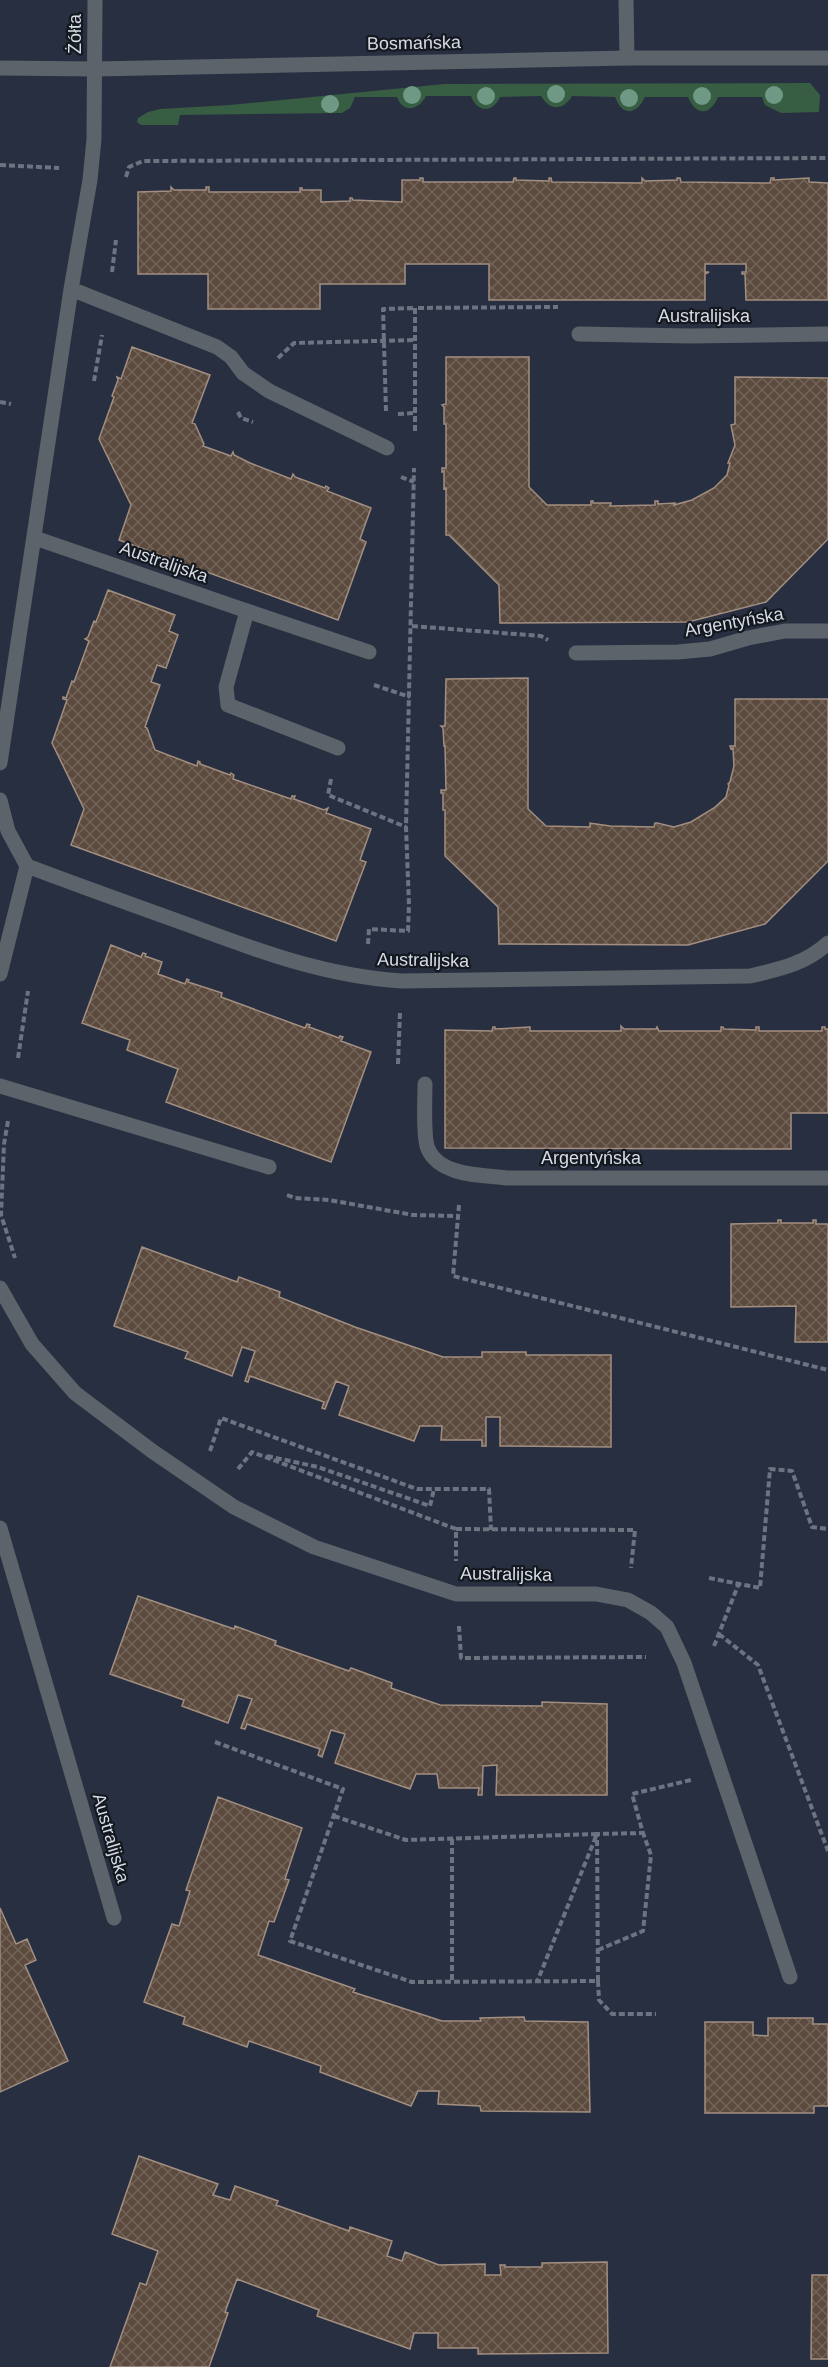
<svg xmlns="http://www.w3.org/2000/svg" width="828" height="2367" font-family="Helvetica,sans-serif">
<defs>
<pattern id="building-cross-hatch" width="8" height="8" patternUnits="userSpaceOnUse" patternTransform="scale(1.5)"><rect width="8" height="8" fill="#5b4a3d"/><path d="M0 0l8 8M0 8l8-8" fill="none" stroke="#726459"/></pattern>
</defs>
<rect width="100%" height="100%" fill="#282f40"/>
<!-- green -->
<path fill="#375d43" d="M810 83 820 95 819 112 781 113 765 105 762 97H718C710 117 695 115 688 97H645C636 116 622 116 615 97L572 96C563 111 550 111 541 96L500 97C493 113 477 113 471 96H426C419 110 403 114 397 97H355L350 108 342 113 180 115 178 125H141L137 122 138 118 148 112 160 109 230 105 444 84Z"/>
<!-- building -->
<path fill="url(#building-cross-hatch)" stroke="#a28f81" stroke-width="1.5" d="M420 178H423V182H513L514 178H516V180L549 181V178H551L552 182 642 183V178L645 181 677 180V178H680L681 182 770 183 771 178H774L773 180 809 178V182L828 183V300H746L745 274H742V272H746V264H705V272H709L705 274V300H489V264H405V284H320V309H208V274H138V192L171 191V187L174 190H206V187H209V192H300V188H302V190H321V202L350 201V198H352L353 200 402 202V180H420Z
M132 347 210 375 192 423 195 424 204 444 203 446 231 456 233 452 234 455 250 463 291 479 293 474 295 477 325 488 326 486 329 488 327 491 371 508 360 539 366 542 338 620 119 540 131 505 99 439 114 397 112 396 118 380 117 377 121 379Z
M446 357H529V487L547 505H591V501H593V503H611L610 506 655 505V501H658V504L675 503 674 505 692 500 714 488 727 475 730 463H728L735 445 731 425 735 424V377L828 378V539L766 602 688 622 500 623 499 585 449 535H446V488L444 489V471L442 472V468H446V424H444V407L442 405 446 404Z
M108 590 175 615 169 631 178 635 166 668 157 665 151 682 160 685 145 727 147 728 155 750 197 766 198 761 200 762V764L230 775 231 773 234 775 233 779 291 799 292 796H295L294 799 324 810 328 808 326 813 371 829 360 860 366 862 336 941 71 845 84 809 52 743 67 700 63 699V697L66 698 72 681 74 682 89 641 85 639 88 637 94 621 96 622Z
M528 678V809L546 826 590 827V823L610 826 654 827 655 823H657L674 827 691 822 714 808 726 797 729 785 728 784 730 782 734 766 733 748 731 749 730 746H735V699H828V861L765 924 688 945 499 944 498 907 445 856V810H443V793H441V790H446L445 746H444L443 728 441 726H445L446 679Z
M111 945 141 957 143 953 146 954 145 956 162 962 158 974 185 984 187 979 189 980 188 982 222 993 221 997 305 1028 307 1024 310 1025 309 1027 339 1038 340 1036 343 1037 341 1041 371 1052 331 1162 166 1102 178 1069 127 1050 130 1040 82 1023Z
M621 1026 624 1029H656L657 1027 659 1031H721V1027H723L724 1029 756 1030V1027H759V1031H822V1027H825V1029H828V1113H791V1149L445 1148V1030L492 1031 493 1027H495V1029L530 1027V1031H621Z
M778 1220H781V1223H813V1220H816V1224H828V1342H795L796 1306 731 1307V1224L778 1223Z
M142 1247 237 1282 239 1277 280 1292 279 1297 355 1327 443 1357H482V1352H526V1355H611V1447L500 1446V1417H486V1446H482V1440H441L442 1426H420L414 1441 339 1415 349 1386 336 1381 325 1409 322 1408 324 1402 250 1376 248 1382 245 1381 255 1351 242 1347 232 1376 185 1358 188 1352 114 1326Z
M138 1596 234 1629 235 1626 276 1641 275 1645 349 1671 351 1668 392 1683 391 1688 440 1705 542 1706V1702L607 1704V1795H496L497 1765 483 1766 482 1795H478L479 1788H439L437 1774H416L410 1789 335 1763 345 1734 331 1730 322 1757 318 1755 320 1749 247 1724 245 1729 241 1728 252 1699 238 1695 228 1723 182 1706 184 1700 110 1674Z
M218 1797 302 1828 285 1879 289 1880 274 1922 269 1921 258 1955 355 1989 353 1992 442 2021H481L480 2018 524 2017 525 2021 588 2022 590 2112 481 2111 480 2106 438 2104 439 2091H418L411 2106 320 2072 321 2066 249 2041 247 2047 183 2024 185 2017 144 2002 172 1924 179 1926 190 1891 186 1890Z
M0 1908 16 1944 27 1939 36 1960 25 1965 68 2061 0 2092Z
M768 2018H813V2024H828V2106H814V2113H705V2022H753V2035L768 2036Z
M139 2156 218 2184 213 2195 230 2200 235 2186 278 2201 276 2205 349 2231 350 2227 392 2241 387 2256 402 2261 405 2252 439 2265 485 2264V2275H501L500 2265H505V2267H542V2263L607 2262 608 2353 478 2354V2348H438V2333H414L410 2349 317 2316 319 2310 237 2279 225 2312 228 2313 209 2367H110L140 2283 146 2285 158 2251 112 2234Z
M812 2275H828V2359H811Z"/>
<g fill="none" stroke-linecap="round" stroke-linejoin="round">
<!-- path -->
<path stroke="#6c7381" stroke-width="4" stroke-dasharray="6 3" stroke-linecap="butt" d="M0 165 59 168
M126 177 129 167 143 161 828 158
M112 272 116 240
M278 358 294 343 416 340
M94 381 102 335
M0 402 11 404
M386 411 383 309 415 308
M238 412 241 418 253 422
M398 414 415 413
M415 431V308L558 307
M401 477 414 482
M412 626 541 636 548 640
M374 685 410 697
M331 779 328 795 406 827
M368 944 369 929 408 931 409 905 406 827 414 468
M18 1058 28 991
M398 1064 400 1012
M8 1121 4 1144 1 1215 15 1258
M287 1195 295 1198 329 1200 413 1215 458 1216
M459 1205 453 1276 828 1370
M210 1451 221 1418 417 1489H489L491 1530
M267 1456 318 1467 430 1506 434 1489
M238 1469 252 1452 456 1529V1561
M456 1529 635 1530 631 1568
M709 1578 760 1588 770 1469 792 1471 812 1527 828 1529
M459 1626 461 1658 646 1657
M719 1634 758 1665 828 1851
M714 1646 739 1583
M215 1742 343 1789 290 1941 412 1982 598 1981 599 2000 612 2014H656
M334 1816 406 1840 597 1834 537 1982
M452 1839V1982
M598 1950 643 1931 651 1855 643 1833
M598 1981 597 1834 643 1833 632 1794 691 1780"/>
<!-- service -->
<path stroke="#5d636a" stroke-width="15" d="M247 611 369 652
M0 1528 114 1918"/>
<!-- minor -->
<path stroke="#5d636a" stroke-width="15" d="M626 0 627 58
M71 289 217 347 231 357 243 373 269 391 387 448
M579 334 690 336 828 334
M35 538 247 611 226 687 228 705 338 748
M576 653 678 652 710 649 748 638 785 631H828
M0 763 71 289 90 180 94 139 95 0
M0 800 8 831 27 866C80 886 133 905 186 924 258 951 325 976 402 981L750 976C780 969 805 964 828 943
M0 974 27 866
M425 1084C425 1098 423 1138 428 1149 440 1176 481 1175 507 1178H828
M0 1086 269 1167
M0 1288 32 1344 75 1393 152 1451 234 1507 314 1547 456 1594H596L628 1600 651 1613 667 1627 684 1663 790 1977"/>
<!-- tertiary -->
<path stroke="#5d636a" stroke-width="15" d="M0 68 95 69 627 58H828"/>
</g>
<!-- trees -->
<g fill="#6f9985">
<circle cx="556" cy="94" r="9"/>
<circle cx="412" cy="95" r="9"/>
<circle cx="774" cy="95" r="9"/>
<circle cx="486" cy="96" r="9"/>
<circle cx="702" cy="96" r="9"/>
<circle cx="629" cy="98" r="9"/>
<circle cx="330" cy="104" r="9"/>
</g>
<g text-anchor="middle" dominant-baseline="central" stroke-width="4.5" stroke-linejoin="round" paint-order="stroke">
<!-- street labels -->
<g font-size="18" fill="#d6dbe6" stroke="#14181f">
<text transform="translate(75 34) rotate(-90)">Żółta</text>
<text transform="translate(414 43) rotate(-1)">Bosmańska</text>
<text x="704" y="316">Australijska</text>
<text transform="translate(164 562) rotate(19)">Australijska</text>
<text transform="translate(734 622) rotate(-10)">Argentyńska</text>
<text transform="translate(423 960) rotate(1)">Australijska</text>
<text x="591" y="1158">Argentyńska</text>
<text transform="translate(506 1574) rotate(1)">Australijska</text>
<text transform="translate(111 1838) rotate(74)">Australijska</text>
</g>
</g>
</svg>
